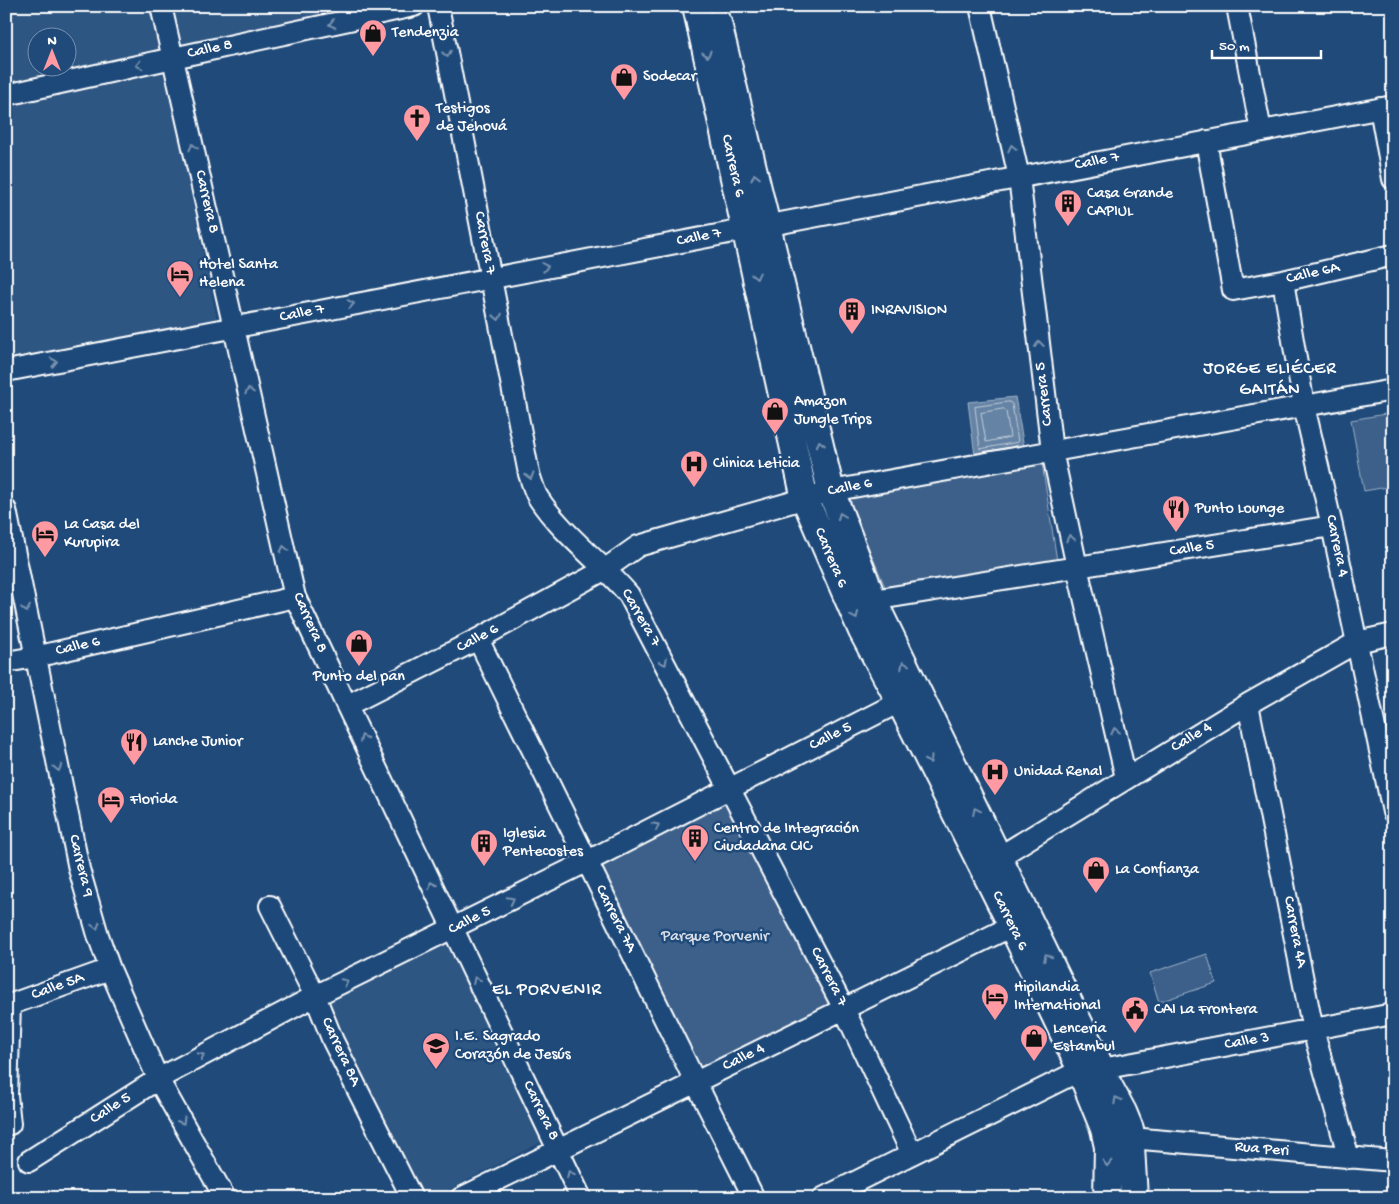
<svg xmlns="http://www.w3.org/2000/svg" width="1399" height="1204" font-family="'Gochi Hand',sans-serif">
<rect width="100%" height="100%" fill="#1f4a7a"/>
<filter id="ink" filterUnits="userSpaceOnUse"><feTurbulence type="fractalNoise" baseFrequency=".02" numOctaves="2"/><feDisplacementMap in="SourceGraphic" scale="10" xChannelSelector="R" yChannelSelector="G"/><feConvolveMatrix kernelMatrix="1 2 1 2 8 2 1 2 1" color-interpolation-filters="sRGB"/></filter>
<g filter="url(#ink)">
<!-- built -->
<path fill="#2e5683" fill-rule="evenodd" d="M6 6H158L168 49 6 86ZM38 38H68V68H38Z
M173 6H382L183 49Z
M165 71 217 320 6 363V104Z
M450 935 545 1140 433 1198H422L324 1000Z"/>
<!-- green -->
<path fill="#3c618b" stroke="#9eb0c5" d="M1391 413 1393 423V486L1364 491 1351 420Z
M1042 463 1057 561 886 589 848 499Z
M729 799 833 1004 699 1071 598 869Z
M1207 954 1216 983 1159 1002 1150 973Z"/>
<!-- water -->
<path fill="#6583a4" stroke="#a3b5c8" d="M1015 397 1024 447 975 456 968 402Z"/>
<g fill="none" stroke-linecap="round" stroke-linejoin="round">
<!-- shore -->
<path stroke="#c1cddb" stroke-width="1" d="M1009 402 1012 404 1018 442 980 449 975 407Z
M1004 409 1006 411 1010 437 986 442 981 413Z"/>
<!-- minor casing -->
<g stroke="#fff" stroke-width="24">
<path id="minor" d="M161 6 295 597 581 1198
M438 6 529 474C532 482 534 492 539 499 562 534 602 563 629 595L844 1009 912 1154
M980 6 1019 177 1052 451 1077 567 1126 778
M1237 6 1261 131
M6 95 173 58 414 6
M1380 108 1393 179
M1206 141 1233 290 1283 281 1393 255
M1283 281 1304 406 1332 526 1393 812
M6 371 1393 106
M6 510 79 869 98 935 110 969 158 1079 225 1198
M873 600 1332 526
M478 639 690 1071 754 1198
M6 662 35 657 295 597
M1248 704 1313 1030 1349 1158
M348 705 478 639 604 570 638 546 831 491 1393 390
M999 857 1248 704 1357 642 1393 634
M270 906 315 996 333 1041 412 1198
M6 1006 110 969
M1102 1069 1393 1014
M6 1125 10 1124 7 1095 10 1005
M1131 1138 1393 1161
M29 1161 158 1079 315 996 586 862 911 696
M461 1198 1024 920
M823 1198 1079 1071"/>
</g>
<!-- major casing -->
<g stroke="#fff" stroke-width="30">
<path id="major" d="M696 6 805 499 862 631 900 702 1012 926 1080 1068C1077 1086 1102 1088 1102 1069L1096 1062 1087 1061 1080 1068
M718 23 831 491 873 600 1099 1064
M1102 1073 1123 1112 1130 1129 1134 1198
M1085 1082 1104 1129 1108 1147 1107 1198"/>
</g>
<!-- minor -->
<use href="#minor" stroke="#1f4a7a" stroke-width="20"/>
<!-- major -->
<use href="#major" stroke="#1f4a7a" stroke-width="26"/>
</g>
<!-- one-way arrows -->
<defs><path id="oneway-chevron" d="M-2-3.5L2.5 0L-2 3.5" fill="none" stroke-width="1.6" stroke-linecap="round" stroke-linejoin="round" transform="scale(1.25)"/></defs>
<g stroke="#7992af">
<use href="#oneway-chevron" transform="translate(332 24) rotate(168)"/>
<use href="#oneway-chevron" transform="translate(447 54) rotate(79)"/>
<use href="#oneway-chevron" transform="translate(707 54) rotate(77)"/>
<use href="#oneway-chevron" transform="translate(139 65) rotate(167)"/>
<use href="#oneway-chevron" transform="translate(193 147) rotate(-103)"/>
<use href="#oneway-chevron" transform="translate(1012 148) rotate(-103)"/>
<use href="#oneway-chevron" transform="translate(755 177) rotate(-104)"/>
<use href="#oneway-chevron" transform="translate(545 267) rotate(-11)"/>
<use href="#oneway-chevron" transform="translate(756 276) rotate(78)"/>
<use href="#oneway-chevron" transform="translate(351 304) rotate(-11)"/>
<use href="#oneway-chevron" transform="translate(498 317) rotate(79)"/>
<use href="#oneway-chevron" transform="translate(1039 344) rotate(-97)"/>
<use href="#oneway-chevron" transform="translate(54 362) rotate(-11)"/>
<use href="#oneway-chevron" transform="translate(249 391) rotate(-103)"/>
<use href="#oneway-chevron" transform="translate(820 444) rotate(-104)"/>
<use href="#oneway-chevron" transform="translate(530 476) rotate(74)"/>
<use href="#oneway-chevron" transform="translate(841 516) rotate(-111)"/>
<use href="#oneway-chevron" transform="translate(1070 538) rotate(-102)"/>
<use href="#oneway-chevron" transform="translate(284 549) rotate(-103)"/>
<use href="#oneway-chevron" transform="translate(26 609) rotate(79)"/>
<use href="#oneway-chevron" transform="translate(855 616) rotate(67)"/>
<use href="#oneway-chevron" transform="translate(664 662) rotate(62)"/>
<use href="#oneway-chevron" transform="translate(904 665) rotate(-116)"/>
<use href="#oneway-chevron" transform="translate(1115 731) rotate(-103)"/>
<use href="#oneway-chevron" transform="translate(363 738) rotate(-115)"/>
<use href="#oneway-chevron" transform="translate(929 760) rotate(63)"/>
<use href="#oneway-chevron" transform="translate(58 768) rotate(78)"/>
<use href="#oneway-chevron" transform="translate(976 811) rotate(-116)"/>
<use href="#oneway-chevron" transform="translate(656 826) rotate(-28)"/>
<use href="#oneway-chevron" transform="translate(432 885) rotate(-115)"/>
<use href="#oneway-chevron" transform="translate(511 900) rotate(-27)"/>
<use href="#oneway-chevron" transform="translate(96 926) rotate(74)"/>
<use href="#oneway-chevron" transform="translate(1047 957) rotate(-116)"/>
<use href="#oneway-chevron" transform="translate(476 980) rotate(-116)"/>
<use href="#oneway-chevron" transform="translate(345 982) rotate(-26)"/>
<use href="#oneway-chevron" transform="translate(201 1056) rotate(-28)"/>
<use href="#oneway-chevron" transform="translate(1117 1100) rotate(-118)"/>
<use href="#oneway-chevron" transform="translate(182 1121) rotate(60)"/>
<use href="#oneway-chevron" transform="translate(1107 1163) rotate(91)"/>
<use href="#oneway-chevron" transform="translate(570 1174) rotate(-115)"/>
</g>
</g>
<!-- icons -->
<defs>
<g id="shop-pin" transform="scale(1.4375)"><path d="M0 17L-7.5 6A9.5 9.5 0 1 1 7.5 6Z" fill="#ff9aa2" stroke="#1f4a7a"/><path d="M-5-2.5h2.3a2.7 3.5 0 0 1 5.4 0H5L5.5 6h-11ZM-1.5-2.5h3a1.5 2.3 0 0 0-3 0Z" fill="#111"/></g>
<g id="church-pin" transform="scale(1.4375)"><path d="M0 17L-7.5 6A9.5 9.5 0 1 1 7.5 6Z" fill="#ff9aa2" stroke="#1f4a7a"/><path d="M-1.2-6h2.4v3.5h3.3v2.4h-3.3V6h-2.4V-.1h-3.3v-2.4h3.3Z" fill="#111"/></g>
<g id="building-pin" transform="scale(1.4375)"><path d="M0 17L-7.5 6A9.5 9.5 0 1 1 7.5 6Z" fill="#ff9aa2" stroke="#1f4a7a"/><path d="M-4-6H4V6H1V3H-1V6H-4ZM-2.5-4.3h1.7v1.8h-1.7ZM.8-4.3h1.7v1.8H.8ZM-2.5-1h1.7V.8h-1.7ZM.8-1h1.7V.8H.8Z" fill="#111"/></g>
<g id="hotel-pin" transform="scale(1.4375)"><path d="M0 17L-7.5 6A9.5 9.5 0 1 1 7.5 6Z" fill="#ff9aa2" stroke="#1f4a7a"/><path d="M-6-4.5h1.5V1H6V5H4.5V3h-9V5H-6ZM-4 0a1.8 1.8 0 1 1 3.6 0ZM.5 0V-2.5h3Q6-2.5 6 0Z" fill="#111"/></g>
<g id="hospital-pin" transform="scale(1.4375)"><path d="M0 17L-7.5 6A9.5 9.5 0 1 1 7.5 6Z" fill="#ff9aa2" stroke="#1f4a7a"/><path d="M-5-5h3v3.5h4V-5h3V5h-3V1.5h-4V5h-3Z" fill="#111"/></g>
<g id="restaurant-pin" transform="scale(1.4375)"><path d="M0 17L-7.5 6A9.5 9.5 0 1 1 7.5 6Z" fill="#ff9aa2" stroke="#1f4a7a"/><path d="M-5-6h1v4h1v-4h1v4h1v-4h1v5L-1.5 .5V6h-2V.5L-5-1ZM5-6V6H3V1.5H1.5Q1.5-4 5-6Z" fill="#111"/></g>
<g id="civic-pin" transform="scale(1.4375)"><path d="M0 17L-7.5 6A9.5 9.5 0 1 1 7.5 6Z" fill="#ff9aa2" stroke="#1f4a7a"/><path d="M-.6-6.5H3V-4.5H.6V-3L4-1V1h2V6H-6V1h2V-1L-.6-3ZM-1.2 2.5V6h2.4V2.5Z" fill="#111"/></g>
<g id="school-pin" transform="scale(1.4375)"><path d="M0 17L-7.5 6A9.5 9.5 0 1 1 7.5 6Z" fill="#ff9aa2" stroke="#1f4a7a"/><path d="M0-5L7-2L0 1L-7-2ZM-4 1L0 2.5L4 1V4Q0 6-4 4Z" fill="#111"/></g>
</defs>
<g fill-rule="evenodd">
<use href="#shop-pin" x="373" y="33"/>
<use href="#shop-pin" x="624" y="77"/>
<use href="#church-pin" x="417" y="118"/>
<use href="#building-pin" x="1068" y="203"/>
<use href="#hotel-pin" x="180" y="274"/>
<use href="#building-pin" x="852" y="311"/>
<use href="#shop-pin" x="775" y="411"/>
<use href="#hospital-pin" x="694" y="464"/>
<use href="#restaurant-pin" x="1176" y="509"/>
<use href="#hotel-pin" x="45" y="534"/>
<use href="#shop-pin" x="359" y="643"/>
<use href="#restaurant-pin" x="134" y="742"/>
<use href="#hospital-pin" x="995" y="772"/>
<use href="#hotel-pin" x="111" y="800"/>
<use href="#building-pin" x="695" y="838"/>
<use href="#building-pin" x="484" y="843"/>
<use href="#shop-pin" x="1096" y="870"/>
<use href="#hotel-pin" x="995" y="997"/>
<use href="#civic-pin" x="1135" y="1010"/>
<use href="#shop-pin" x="1034" y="1038"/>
<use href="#school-pin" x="436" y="1046"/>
</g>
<g text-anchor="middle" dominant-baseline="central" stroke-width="5" stroke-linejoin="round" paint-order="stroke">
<!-- poi labels -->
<g font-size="16" fill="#fff" stroke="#1f4a7a" text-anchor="start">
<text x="392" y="33">Tendenzia</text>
<text x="643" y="77">Sodecar</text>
<text x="436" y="109">Testigos<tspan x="436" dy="18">de Jehová</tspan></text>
<text x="1087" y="194">Casa Grande<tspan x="1087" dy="18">CAPIUL</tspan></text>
<text x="199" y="265">Hotel Santa<tspan x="199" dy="18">Helena</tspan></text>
<text x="871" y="311">INRAVISION</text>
<text x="794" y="402">Amazon<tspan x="794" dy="18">Jungle Trips</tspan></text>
<text x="713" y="464">Clinica Leticia</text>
<text x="1195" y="509">Punto Lounge</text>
<text x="64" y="525">La Casa del<tspan x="64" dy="18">Kurupira</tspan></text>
<text x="359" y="677" text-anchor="middle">Punto del pan</text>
<text x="153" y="742">Lanche Junior</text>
<text x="1014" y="772">Unidad Renal</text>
<text x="130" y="800">Florida</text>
<text x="714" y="829">Centro de Integración<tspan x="714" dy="18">Ciudadana CIC</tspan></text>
<text x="503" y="834">Iglesia<tspan x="503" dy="18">Pentecostes</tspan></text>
<text x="1115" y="870">La Confianza</text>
<text x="1014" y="988">Hipilandia<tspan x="1014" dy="18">International</tspan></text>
<text x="1154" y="1010">CAI La Frontera</text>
<text x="1053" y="1029">Lenceria<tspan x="1053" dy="18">Estambul</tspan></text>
<text x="455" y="1037">I.E. Sagrado<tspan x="455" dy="18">Corazón de Jesús</tspan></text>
</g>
<!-- street labels -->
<g font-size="16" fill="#fff" stroke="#1f4a7a">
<text transform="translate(210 50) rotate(-12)">Calle 8</text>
<text transform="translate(1097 162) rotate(-11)">Calle 7</text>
<text transform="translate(732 166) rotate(77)">Carrera 6</text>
<text transform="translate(206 202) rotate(77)">Carrera 8</text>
<text transform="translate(699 238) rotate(-11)">Calle 7</text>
<text transform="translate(484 243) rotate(79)">Carrera 7</text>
<text transform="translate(1313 274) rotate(-13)">Calle 6A</text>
<text transform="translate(302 314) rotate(-11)">Calle 7</text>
<text transform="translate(1045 394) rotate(-97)">Carrera 5</text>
<text transform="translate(850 488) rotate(-11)">Calle 6</text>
<text transform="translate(1336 546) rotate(78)">Carrera 4</text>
<text transform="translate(1192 549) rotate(-9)">Calle 5</text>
<text transform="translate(830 558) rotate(67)">Carrera 6</text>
<text transform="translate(640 618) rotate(60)">Carrera 7</text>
<text transform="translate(309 623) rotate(66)">Carrera 8</text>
<text transform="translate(478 639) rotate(-28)">Calle 6</text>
<text transform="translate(78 647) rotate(-13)">Calle 6</text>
<text transform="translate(831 737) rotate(-27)">Calle 5</text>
<text transform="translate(1192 738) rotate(-31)">Calle 4</text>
<text transform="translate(80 866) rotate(76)">Carrera 9</text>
<text transform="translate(615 919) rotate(63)">Carrera 7A</text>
<text transform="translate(470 921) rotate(-27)">Calle 5</text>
<text transform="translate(1009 921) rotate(64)">Carrera 6</text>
<text transform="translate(1294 932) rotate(79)">Carrera 4A</text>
<text transform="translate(828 977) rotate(63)">Carrera 7</text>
<text transform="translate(58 987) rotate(-20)">Calle 5A</text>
<text transform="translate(1247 1042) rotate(-10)">Calle 3</text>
<text transform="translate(340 1052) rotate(65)">Carrera 8A</text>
<text transform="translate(744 1058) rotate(-26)">Calle 4</text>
<text transform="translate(111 1109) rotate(-33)">Calle 5</text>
<text transform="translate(540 1111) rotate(64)">Carrera 8</text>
<text transform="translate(1262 1150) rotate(5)">Rua Peri</text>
</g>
<!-- park labels -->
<g font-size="16" fill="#d8dfe8" stroke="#1f4a7a">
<text x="715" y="937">Parque Porvenir</text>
</g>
<!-- neighbourhood labels -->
<g font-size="18" letter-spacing="1" fill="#fff" stroke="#1f4a7a">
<text x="1270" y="369">JORGE ELIÉCER<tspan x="1270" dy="21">GAITÁN</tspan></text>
<text x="547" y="990">EL PORVENIR</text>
</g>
</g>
<!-- margin -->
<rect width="1399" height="1204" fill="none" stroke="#1f4a7a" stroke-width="25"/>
<rect x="12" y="12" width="1374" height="1179" fill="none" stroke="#fff" stroke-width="2" filter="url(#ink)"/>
<!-- north arrow -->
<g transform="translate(52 52)"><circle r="24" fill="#1f4a7a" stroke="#7992af"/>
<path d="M0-4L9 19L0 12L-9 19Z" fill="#ff9aa2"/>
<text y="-8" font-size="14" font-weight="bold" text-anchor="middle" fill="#ffffff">N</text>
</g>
<!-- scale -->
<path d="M1212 50v8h109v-8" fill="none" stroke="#ffffff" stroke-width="2.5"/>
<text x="1219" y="50" font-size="15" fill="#ffffff" stroke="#1f4a7a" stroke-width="4" paint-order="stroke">50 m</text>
</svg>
